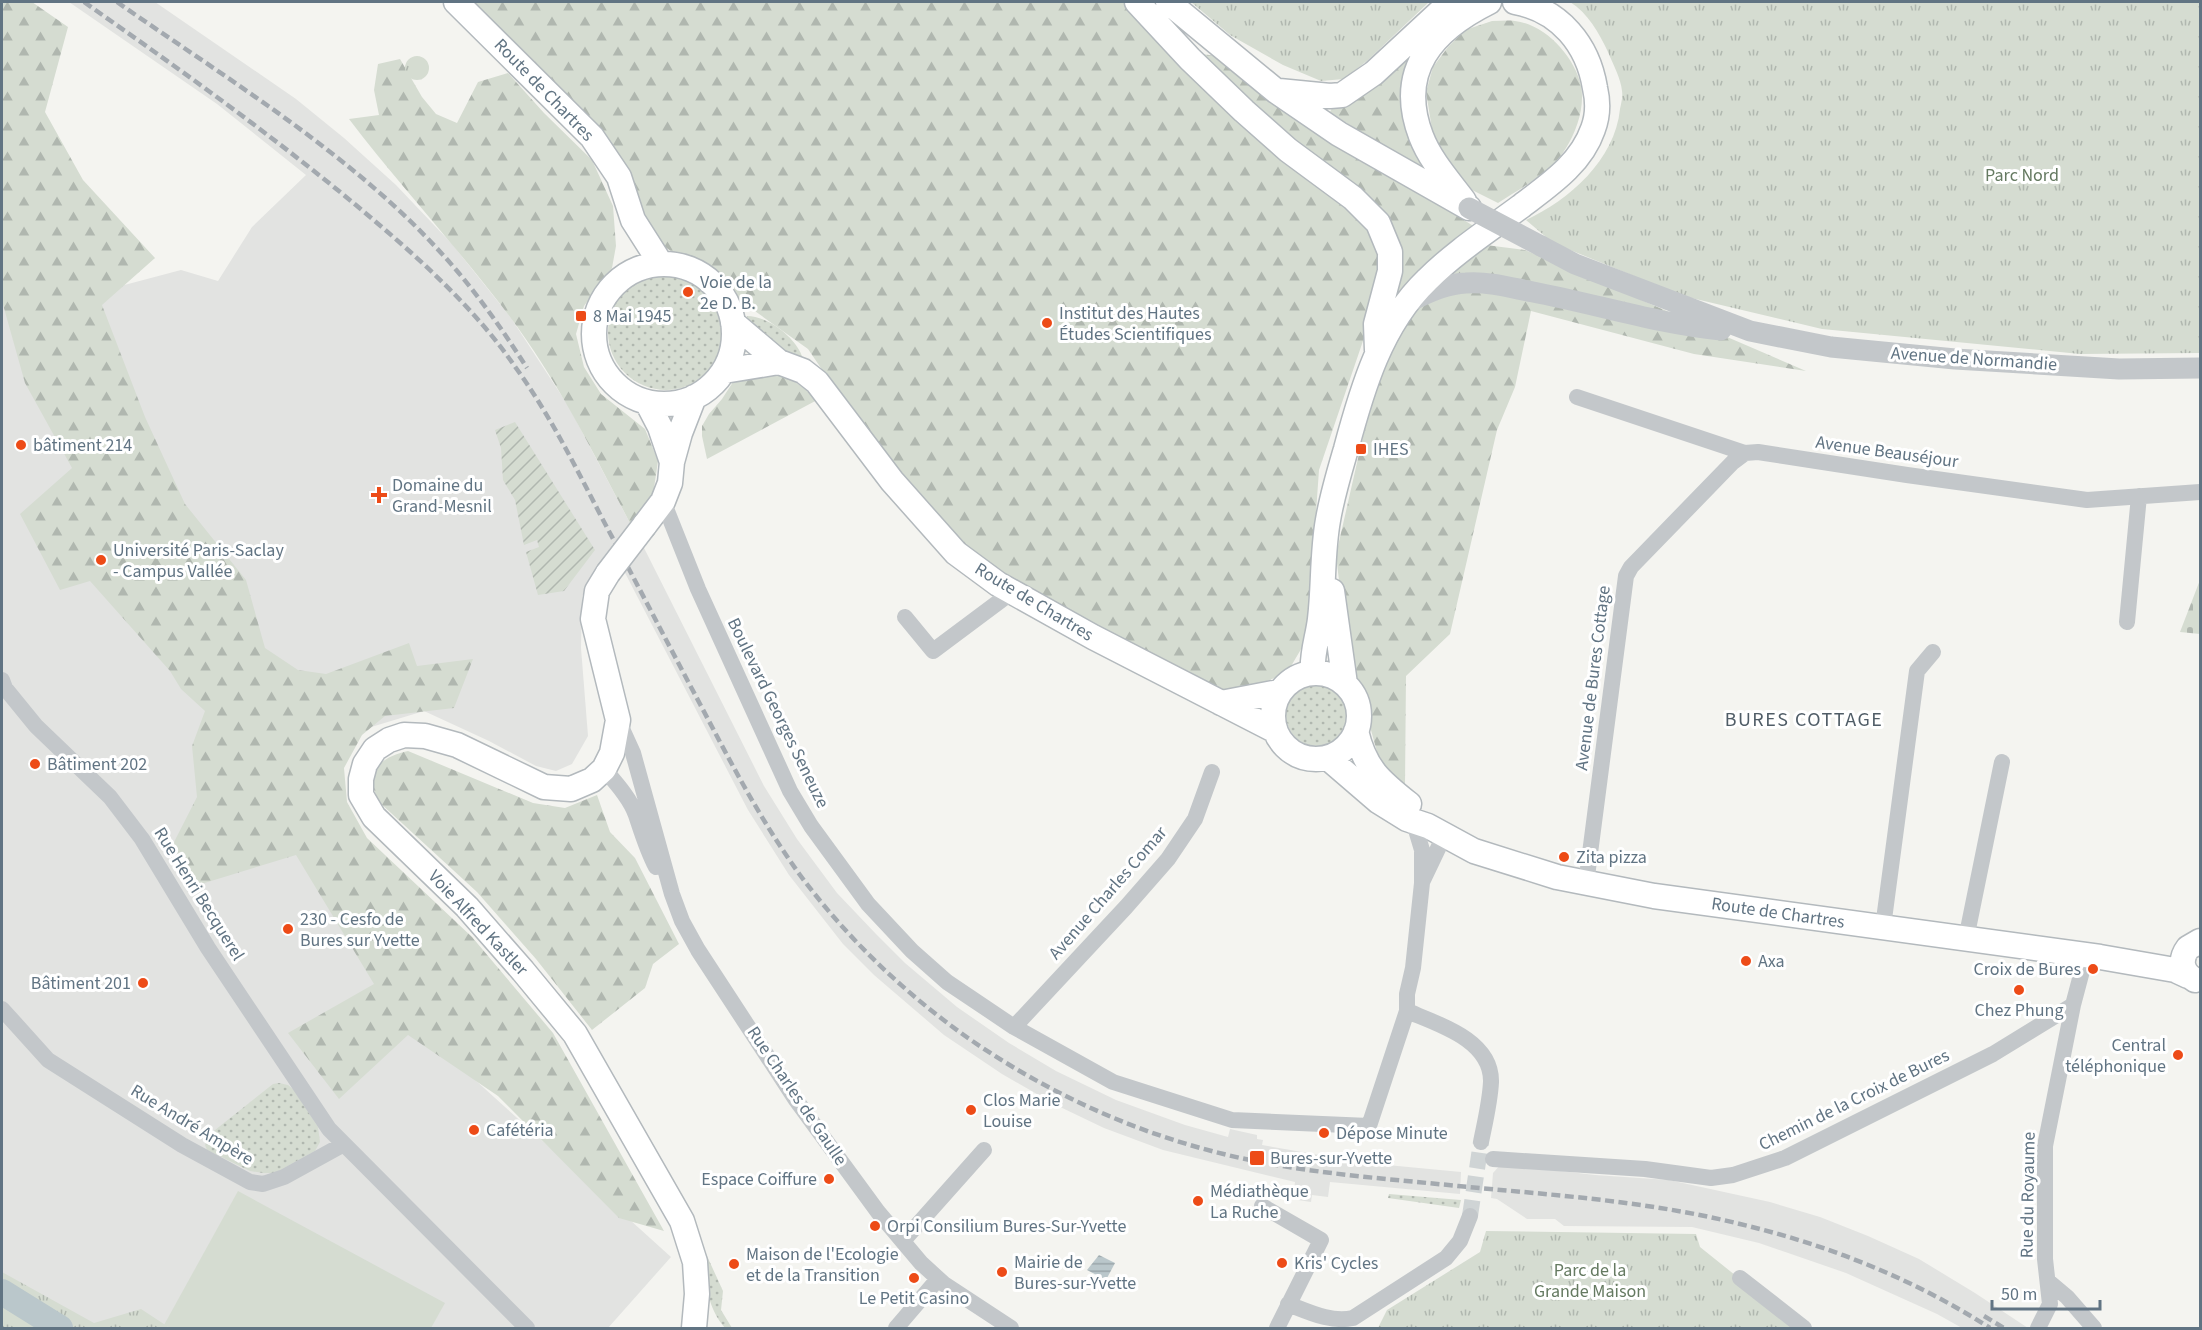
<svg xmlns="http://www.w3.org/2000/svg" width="2202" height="1330" font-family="'Source Sans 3',sans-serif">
<defs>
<pattern id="grass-dots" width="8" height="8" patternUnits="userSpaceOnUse" patternTransform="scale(1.5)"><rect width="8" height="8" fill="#d5dcd1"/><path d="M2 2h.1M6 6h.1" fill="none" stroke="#b0b7af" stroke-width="1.8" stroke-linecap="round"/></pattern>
<pattern id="forest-firs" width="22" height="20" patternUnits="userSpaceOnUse" patternTransform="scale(1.5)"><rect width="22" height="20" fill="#d5dcd1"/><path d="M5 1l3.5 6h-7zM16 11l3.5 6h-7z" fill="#b0b7af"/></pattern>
<pattern id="cemetery-stones" width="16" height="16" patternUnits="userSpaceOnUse" patternTransform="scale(1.5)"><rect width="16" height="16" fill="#d5dcd1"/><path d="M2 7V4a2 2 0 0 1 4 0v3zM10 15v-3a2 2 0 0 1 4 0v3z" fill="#b0b7af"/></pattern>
<pattern id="park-tufts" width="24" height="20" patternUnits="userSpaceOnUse" patternTransform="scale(1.5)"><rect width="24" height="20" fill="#d5dcd1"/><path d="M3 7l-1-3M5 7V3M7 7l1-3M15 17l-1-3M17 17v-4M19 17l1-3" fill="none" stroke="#b0b7af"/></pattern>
<pattern id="garden-furrows" width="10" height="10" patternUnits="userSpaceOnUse" patternTransform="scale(1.5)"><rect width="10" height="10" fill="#d5dcd1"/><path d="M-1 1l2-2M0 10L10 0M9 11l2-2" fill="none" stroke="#b0b7af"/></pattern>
<pattern id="water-rules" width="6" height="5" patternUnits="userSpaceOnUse" patternTransform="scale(1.5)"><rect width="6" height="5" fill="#bac7cb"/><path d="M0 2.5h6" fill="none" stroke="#9ba6aa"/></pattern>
</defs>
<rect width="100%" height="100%" fill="#f4f4f0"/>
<!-- built -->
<path fill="#e2e3e1" d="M2 2 43 111 98 292 181 270 218 281 252 227 306 175 217 104 69 2H155L296 99 344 138 396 185 452 244 511 318 569 407 631 525 593 576 582 596 581 648 588 736 572 764 556 771 536 766 489 741 424 711 368 728 262 773 422 1032 671 1257 608 1328H2Z
M642 544 764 786 797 839 837 893 876 934 905 963 957 1007 1009 1043 1056 1071 1116 1100 1185 1125 1228 1137 1230 1129 1257 1135V1139L1263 1140 1262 1145 1366 1163 1461 1172 1460 1194 1330 1182 1328 1197 1312 1195 1311 1202 1298 1200 1299 1192 1294 1191 1295 1182 1163 1150 1104 1128 1056 1105 1002 1074 944 1035 874 975 843 944 789 875 748 810 623 569Z
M1501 1164 1595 1175 1669 1180 1770 1202 1820 1217 1868 1236 1919 1259 1975 1293 2028 1328H1962L1937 1314 1846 1273 1759 1243 1692 1227 1564 1226 1555 1219H1527L1497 1199 1491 1198 1493 1173Z"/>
<!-- grass -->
<path fill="url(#grass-dots)" d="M608 332a58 58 0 1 1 116 0a58 58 0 1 1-116 0Z
M747 316C768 316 797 338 803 359L775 351 747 323Z
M1286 715a31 31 0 1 1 62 0a31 31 0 1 1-62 0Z
M279 1083 288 1085 294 1090 318 1127 320 1142 315 1151 275 1173H263L250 1171 207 1150 205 1145 210 1134 273 1084Z
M1389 1194 1461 1200 1459 1208 1388 1198Z
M702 1245 723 1291 721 1310 732 1328H725C704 1303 706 1277 702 1245Z"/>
<!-- forest -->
<path fill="url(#forest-firs)" d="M2 2H32L68 27 45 112 83 180 155 258 102 305 145 417 185 504 246 580 265 648 298 670 326 674 409 643 417 666 473 659 454 708 385 716 362 735 344 768 347 802 367 838 472 937 553 1033 664 1231 619 1218 498 1096 408 1035 339 1099 288 1033 374 984 296 855 198 885 172 846 197 797 192 746 205 711 181 689 170 671 90 581 60 590 20 514 72 468 25 383 2 301Z
M469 2H1128L1166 48 1215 56 1325 133 1475 227 1364 338 1319 470 1307 639 1287 673 1237 693 1206 688 1020 589 959 546 893 474 808 349 661 244 543 71Z
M1492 21C1500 21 1508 20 1515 21 1545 24 1575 57 1581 86 1585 106 1577 131 1566 148 1552 172 1521 188 1498 203L1466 187 1433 135 1426 92 1433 67 1448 47 1465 30Z
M1414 53 1425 161 1415 168 1330 112 1334 104 1405 57Z
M400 59 422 97 436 114 457 123 478 82 508 73 544 113 592 160 613 206 616 246 612 268 584 306 576 334 584 367 601 394 645 429 658 461 653 495 631 525C594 454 558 381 510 317 459 249 400 186 349 119L379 115 374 90 378 64Z
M1486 245 1525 250 1806 371 1694 354 1531 311 1515 387 1497 430 1450 634 1406 676 1405 785 1384 777 1346 640 1336 555 1369 410 1399 314Z
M767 374 788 377 819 399 707 459 702 436V426L709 414 722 399 733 382Z
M408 751 533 803 565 808 597 795 610 832 635 858 679 944 653 964 645 988 592 1030 536 959 477 892 379 802 369 778C379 761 390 755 408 751Z"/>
<!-- cemetery -->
<path fill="url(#cemetery-stones)" d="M2200 580V634L2180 632Z"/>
<!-- park -->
<path fill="url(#park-tufts)" d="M1191 2H1429L1368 60 1344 79 1321 81 1283 65 1230 35Z
M1570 2H2200V353L2080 354 1822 329 1683 296 1553 243 1526 220C1569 200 1615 160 1620 109 1621 104 1623 97 1622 91 1621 79 1613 64 1608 52 1599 33 1588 13 1570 2Z
M405 68a12 12 0 1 1 24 0a12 12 0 1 1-24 0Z
M1486 1231 1696 1234 1700 1247 1801 1328H1378L1387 1310 1480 1252Z
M2 1272 94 1323 141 1309 170 1328H2Z"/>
<!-- garden -->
<path fill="url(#garden-furrows)" d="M515 422 595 550 564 591 538 595 526 552 539 547 537 540 524 545 515 500 503 480 501 448 495 430Z"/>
<!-- pitch -->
<path fill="#d5dcd1" d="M238 1191 445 1303 431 1328H171L164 1325Z"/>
<!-- water -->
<path fill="url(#water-rules)" d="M1099 1255 1115 1263 1106 1280 1087 1270Z"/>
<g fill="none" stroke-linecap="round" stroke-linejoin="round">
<!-- river -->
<path stroke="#bac7cb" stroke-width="26" d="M2 1292 60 1328"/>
<!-- minor-tunnel -->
<path stroke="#cfd4d5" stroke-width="16" stroke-dasharray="16 8" stroke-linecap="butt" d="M1470 1216 1481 1142"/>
<!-- secondary casing -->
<g stroke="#b3b9bd" stroke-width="27">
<path id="secondary" d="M456 2 592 137 619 177 633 220 661 264
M1137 2 1190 59 1244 111 1288 150 1353 198 1378 223 1390 252V271L1376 324 1377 350
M1168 2 1276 91 1339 134 1469 208
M1279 91 1330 96 1342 95 1374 73 1441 11 1457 3
M1464 201C1449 181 1430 160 1421 136 1396 70 1433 30 1489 2
M594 334a70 70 0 1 1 140 0a70 70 0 1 1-140 0Z
M733 323 779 362 803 371 817 382 892 481 956 553 998 584 1093 637 1274 730
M724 371 779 362
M647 402 660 427 672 462
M644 526 663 501 670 483 672 462 680 433 694 397
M608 573 597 591 593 619 618 720 612 753 604 769 592 780 571 789 544 787 457 745 425 736 404 735 389 740 375 749 365 764 361 779V795L374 817 467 907 523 971 575 1034 682 1221 695 1262 697 1294 694 1328
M1332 591 1345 684
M1273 716a43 43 0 1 1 86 0a43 43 0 1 1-86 0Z
M1313 673C1311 655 1318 637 1320 619 1324 586 1322 553 1328 520 1332 496 1339 473 1346 449 1362 389 1381 324 1427 280 1455 252 1489 230 1520 207 1549 185 1581 164 1593 129 1598 116 1598 101 1595 88 1588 45 1560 10 1515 2
M1221 703 1279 692
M1356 731C1365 769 1380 781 1409 804
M1328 758 1378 801 1407 819 1428 826 1474 851 1557 877 1654 896 2100 957 2175 970 2188 976
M2195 980C2182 973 2179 960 2188 948L2200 941"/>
</g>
<!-- minor -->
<path stroke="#c3c7ca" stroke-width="16" d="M1577 397 1745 453 1758 452 1907 475 2087 500 2200 492
M663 501 698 589 790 791 811 826 868 904 912 951 947 982 1014 1027 1113 1082 1232 1120 1369 1126 1407 1011V994L1413 968 1422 883V850L1416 830 1407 819
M905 617 933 651 1012 592
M2127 622 2139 496
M2 680 5 688 36 726 110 797 142 839 208 948 329 1129 527 1328
M618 720 633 753 672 894 682 921 698 950 796 1100 878 1212 921 1263 944 1284 1011 1328
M604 769C615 782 630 798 636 815 642 833 647 850 656 867
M1423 880 1444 836
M1586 884 1626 576 1631 567 1733 462 1745 453
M1883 927 1917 671 1933 652
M1966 939 2002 762
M2 1009 48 1060 182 1145 250 1182 263 1184 284 1177 344 1144
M1407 1011C1438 1024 1492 1040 1491 1082 1490 1102 1485 1122 1481 1142
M1014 1027 1126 907 1168 859 1195 819 1212 772
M1493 1159 1645 1169 1711 1178 1733 1175 1785 1158 1993 1054 2073 1005
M1262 1206 1321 1240 1277 1328
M903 1241 984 1150
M1740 1278 1804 1328
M2048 1281 2067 1297 2094 1328
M1288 1304C1309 1312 1331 1323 1353 1318L1446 1258 1460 1241 1470 1216
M896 1328 938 1279
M2038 1328 2050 1304 2045 1259V1146L2073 1005 2086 956"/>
<!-- tertiary -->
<path stroke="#c3c7ca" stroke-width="21" d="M1541 246 1575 264 1750 331 1831 347 1955 359 2119 369 2200 368
M1410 301C1428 293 1445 284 1466 283 1488 281 1512 288 1533 292 1596 304 1658 324 1721 330"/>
<!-- secondary -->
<use href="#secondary" stroke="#fff" stroke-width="24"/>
<!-- rail -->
<path stroke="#a3a9af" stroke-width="4.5" stroke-dasharray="9 4.5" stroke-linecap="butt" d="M84 2C175 66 265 130 351 201 411 251 472 304 516 368 550 415 575 466 602 518 635 580 667 642 700 704 731 763 761 821 800 875 846 937 904 993 968 1038 1053 1097 1148 1139 1250 1160 1318 1174 1389 1179 1458 1186 1552 1195 1648 1201 1740 1224 1828 1245 1914 1279 1990 1328
M117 2C227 79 353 155 443 255 475 290 502 329 527 368
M1984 1316 2004 1328"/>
<!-- secondary-bridge casing -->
<g stroke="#b3b9bd" stroke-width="27" stroke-linecap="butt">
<path id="secondary-bridge" d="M608 573 644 526"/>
</g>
<!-- tertiary-bridge -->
<path stroke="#c3c7ca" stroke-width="21" d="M1469 208 1541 246"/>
<!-- secondary-bridge -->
<use href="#secondary-bridge" stroke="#fff" stroke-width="24"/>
</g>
<!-- markers -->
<g fill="#ed4b17" stroke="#fff" stroke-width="2">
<circle cx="688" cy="292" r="6"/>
<rect x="575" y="310" width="12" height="12" rx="3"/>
<circle cx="1047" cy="323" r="6"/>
<circle cx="21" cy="445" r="6"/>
<rect x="1355" y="443" width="12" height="12" rx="3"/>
<path d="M376 486h6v6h6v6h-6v6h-6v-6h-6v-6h6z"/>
<circle cx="101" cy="560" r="6"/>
<circle cx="35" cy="764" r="6"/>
<circle cx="1564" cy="857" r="6"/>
<circle cx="288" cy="929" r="6"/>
<circle cx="1746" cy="961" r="6"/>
<circle cx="2093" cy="969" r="6"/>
<circle cx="143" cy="983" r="6"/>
<circle cx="2019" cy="990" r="6"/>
<circle cx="2178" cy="1055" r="6"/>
<circle cx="971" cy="1110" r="6"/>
<circle cx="474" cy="1130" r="6"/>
<circle cx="1324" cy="1133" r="6"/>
<rect x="1249" y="1150" width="16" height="16" rx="3"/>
<circle cx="829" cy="1179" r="6"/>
<circle cx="1198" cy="1201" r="6"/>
<circle cx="875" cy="1226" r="6"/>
<circle cx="1282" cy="1263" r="6"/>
<circle cx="734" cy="1264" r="6"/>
<circle cx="1002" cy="1272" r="6"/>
<circle cx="914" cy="1278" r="6"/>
</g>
<g text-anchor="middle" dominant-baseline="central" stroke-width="6" stroke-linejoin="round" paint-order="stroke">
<!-- street labels -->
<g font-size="18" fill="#617483" stroke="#fff">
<text transform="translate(544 90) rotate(46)">Route de Chartres</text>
<text transform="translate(1974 359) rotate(4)">Avenue de Normandie</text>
<text transform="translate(1887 452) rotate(8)">Avenue Beauséjour</text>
<text transform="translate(1034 602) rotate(31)">Route de Chartres</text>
<text transform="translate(1593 678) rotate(-83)">Avenue de Bures Cottage</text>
<text transform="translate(778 713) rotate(64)">Boulevard Georges Seneuze</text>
<text transform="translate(1108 893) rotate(-49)">Avenue Charles Comar</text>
<text transform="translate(199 894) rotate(58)">Rue Henri Becquerel</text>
<text transform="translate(1778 913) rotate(8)">Route de Chartres</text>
<text transform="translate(478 923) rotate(47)">Voie Alfred Kastler</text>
<text transform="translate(797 1096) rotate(56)">Rue Charles de Gaulle</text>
<text transform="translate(1854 1100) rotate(-26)">Chemin de la Croix de Bures</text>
<text transform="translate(192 1125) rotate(31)">Rue André Ampère</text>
<text transform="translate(2028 1195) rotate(-89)">Rue du Royaume</text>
</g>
<!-- park labels -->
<g font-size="18" fill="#657a61" stroke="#fff">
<text x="2022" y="175">Parc Nord</text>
<text x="1590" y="1270">Parc de la<tspan x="1590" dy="21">Grande Maison</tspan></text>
</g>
<!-- poi labels -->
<g font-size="18" fill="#617483" stroke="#fff" text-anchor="start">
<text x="700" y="282">Voie de la<tspan x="700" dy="21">2e D. B.</tspan></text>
<text x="1059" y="313">Institut des Hautes<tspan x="1059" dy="21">Études Scientifiques</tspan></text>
<text x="593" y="316">8 Mai 1945</text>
<text x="33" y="445">bâtiment 214</text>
<text x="1373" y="449">IHES</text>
<text x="392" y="485">Domaine du<tspan x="392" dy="21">Grand-Mesnil</tspan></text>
<text x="113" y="550">Université Paris-Saclay<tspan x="113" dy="21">- Campus Vallée</tspan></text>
<text x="47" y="764">Bâtiment 202</text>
<text x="1576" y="857">Zita pizza</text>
<text x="300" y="919">230 - Cesfo de<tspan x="300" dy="21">Bures sur Yvette</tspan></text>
<text x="1758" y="961">Axa</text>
<text x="2081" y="969" text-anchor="end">Croix de Bures</text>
<text x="131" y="983" text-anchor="end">Bâtiment 201</text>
<text x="2019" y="1010" text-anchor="middle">Chez Phung</text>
<text x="2166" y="1045" text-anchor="end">Central<tspan x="2166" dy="21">téléphonique</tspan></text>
<text x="983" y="1100">Clos Marie<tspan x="983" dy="21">Louise</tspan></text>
<text x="486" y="1130">Cafétéria</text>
<text x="1336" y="1133">Dépose Minute</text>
<text x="1270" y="1158">Bures-sur-Yvette</text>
<text x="817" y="1179" text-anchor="end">Espace Coiffure</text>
<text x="1210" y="1191">Médiathèque<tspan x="1210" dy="21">La Ruche</tspan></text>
<text x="887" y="1226">Orpi Consilium Bures-Sur-Yvette</text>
<text x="746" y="1254">Maison de l'Ecologie<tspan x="746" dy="21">et de la Transition</tspan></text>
<text x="1014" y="1262">Mairie de<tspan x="1014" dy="21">Bures-sur-Yvette</tspan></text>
<text x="1294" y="1263">Kris' Cycles</text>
<text x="914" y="1298" text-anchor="middle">Le Petit Casino</text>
</g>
<!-- neighbourhood labels -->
<g font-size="20" letter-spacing="1.5" fill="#505d67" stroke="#fff">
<text x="1804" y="720">BURES COTTAGE</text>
</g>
</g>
<!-- border -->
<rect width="2202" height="1330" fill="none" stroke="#617483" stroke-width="6"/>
<!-- scale -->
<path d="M1992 1300v9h108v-9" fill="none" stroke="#617483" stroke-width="3"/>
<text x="2001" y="1300" font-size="18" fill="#617483" stroke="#ffffff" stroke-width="4.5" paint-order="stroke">50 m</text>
</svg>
